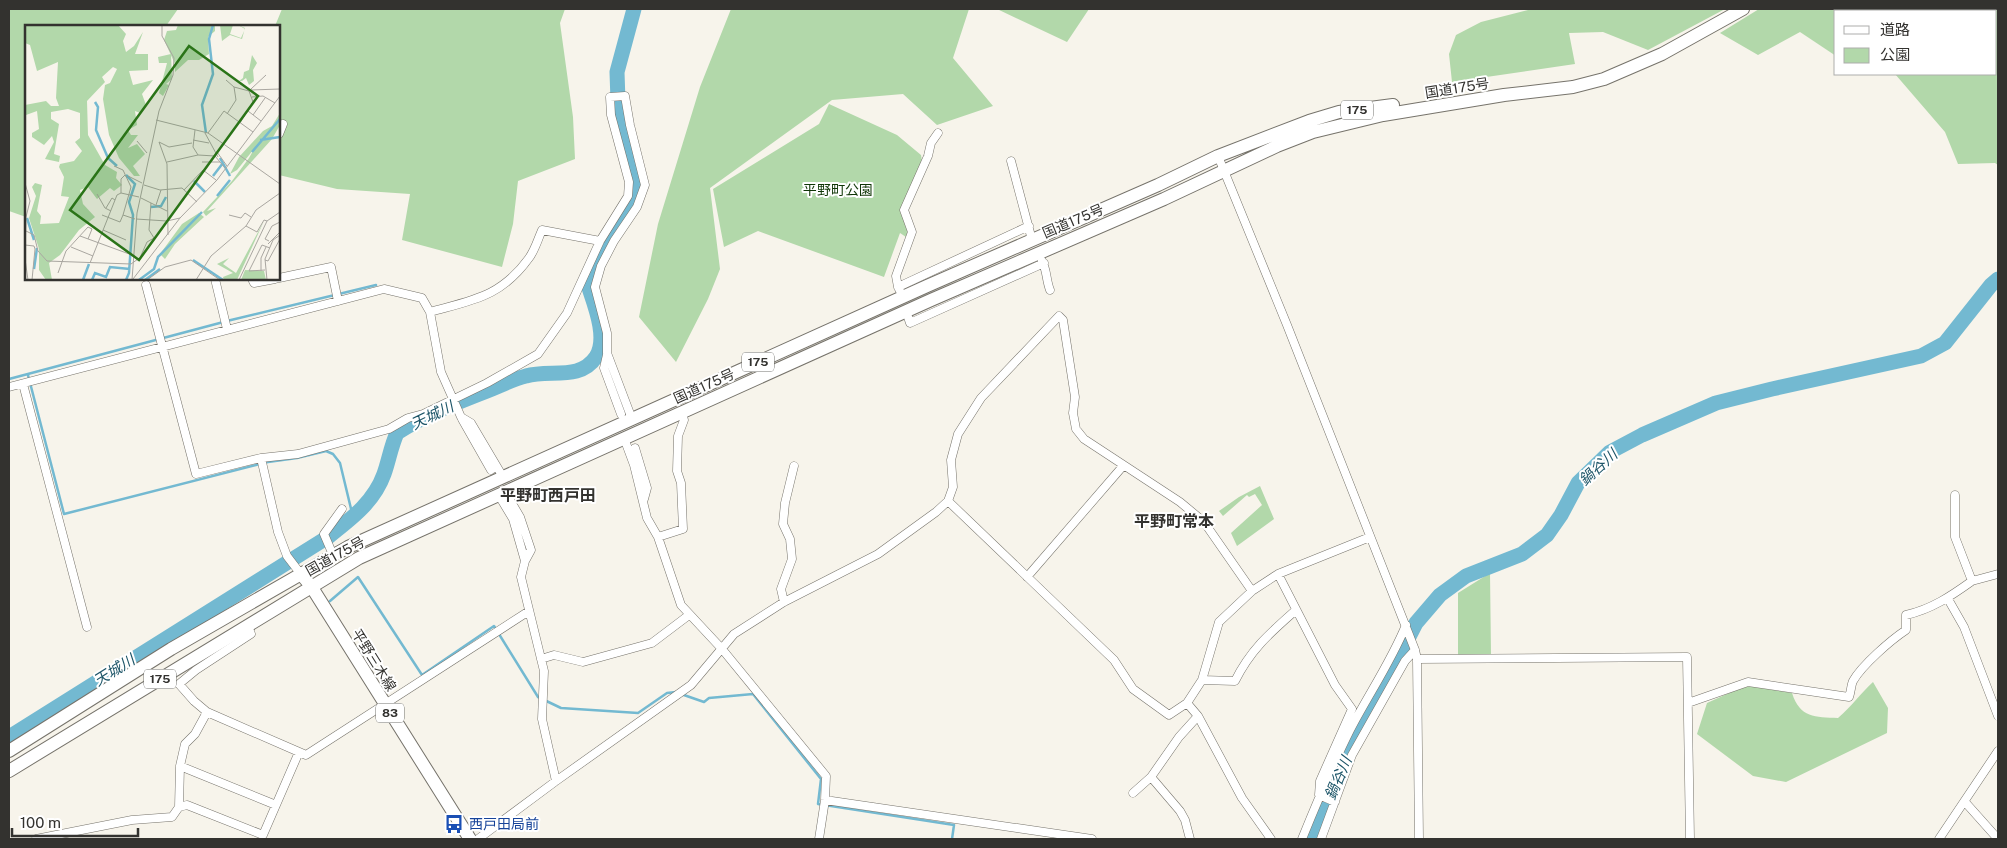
<svg xmlns="http://www.w3.org/2000/svg" width="2007" height="848" font-family="'Public Sans','Noto Sans JP',sans-serif">
<rect width="100%" height="100%" fill="#f7f4eb"/>
<!-- green -->
<path fill="#b2d8aa" d="M9 9H178L166 26H26V217L9 211Z
M282 9H565L560 23 573 117 575 159 518 181 513 224 502 267 402 240 410 194 337 189 279 175V26H275Z
M731 9H969L953 58 993 106 937 125 903 94 832 100 710 188 720 269 708 299 676 362 639 317 658 224 700 87Z
M997 9H1089L1067 42Z
M1532 9H1725L1648 50 1603 32 1569 33 1575 64 1452 82 1449 54 1456 35 1481 22Z
M1759 9H1835L1837 11 1836 56 1800 32 1758 55 1720 33Z
M1910 9H1998V165L1995 163 1958 164 1945 132 1895 74H1996V11H1910Z
M829 104 897 135 921 155 922 161 900 211 908 230 906 237 900 233 884 277 758 231 724 247 713 189 819 124Z
M1260 486 1274 519 1237 546 1231 533 1262 505 1255 494 1249 497 1247 495 1223 516 1219 511 1239 497Z
M1490 573 1491 655 1458 656V593Z
M1873 682 1888 708 1887 733 1786 782 1753 776 1697 734 1707 703 1738 689 1751 686 1792 693C1800 718 1815 717 1838 718 1851 707 1861 693 1873 682Z"/>
<!-- water -->
<path fill="#73b9d1" d="M1835 9H1910V11H1837Z"/>
<g fill="none" stroke-linecap="round" stroke-linejoin="round">
<!-- stream -->
<path stroke="#73b9d1" stroke-width="2.5" d="M28 375 64 514 268 462 297 458 326 451 333 454 340 463 353 517
M9 379 231 320 376 285
M330 601 358 577 422 675 494 626 538 697 561 708 638 713 667 693 676 692
M681 694 704 702 709 698 753 694 821 779 818 804 954 825 952 839"/>
<!-- river -->
<path stroke="#73b9d1" stroke-width="15" d="M9 737 328 537C351 519 374 502 384 474 389 460 391 446 397 433 425 415 456 403 487 391 500 386 513 379 526 376 550 369 580 381 596 357 608 339 595 306 589 288L607 241 633 198 638 184 623 131 618 101 617 72 634 9
M1312 839 1330 790 1356 733 1394 666 1416 623 1440 595 1466 576 1522 554 1547 535 1561 515 1578 483 1610 452 1642 435 1716 403 1772 389 1921 356 1945 343 1991 285 1998 279"/>
<!-- minor casing -->
<g stroke="#76736b" stroke-width="9">
<path id="minor" d="M279 134 283 124
M1218 156 1287 325 1415 650 1417 659 1419 839
M1011 161 1032 240
M1042 261C1047 270 1046 280 1050 290
M279 278 331 267 338 301
M215 279 227 329
M252 279 254 283 275 279
M146 285 196 474 261 458 278 532 287 556 300 573
M898 287 896 276 912 232 904 210 928 156 931 143 938 133
M900 291 898 287 1029 226
M906 311 910 323 1044 263
M430 312C473 300 501 297 529 258 535 250 538 239 542 230L600 241
M607 355 604 368 621 414
M23 384 87 627
M9 387 384 289 422 298 430 312 441 372 461 417 471 423 503 477
M462 419 491 470
M624 438 634 465 647 518 658 537 681 605 722 649 826 776 825 800 819 839
M635 448 647 488 644 499
M261 458 298 454 389 429 408 418 423 414 487 383 538 354 567 313 600 241 628 196 629 182 611 115 610 97 625 96 630 125 645 185 637 207 614 241 601 266 595 287 607 333V353L632 419
M498 494 513 519 525 561 521 577 544 671 542 719 556 781
M510 500 520 517 531 550 525 561
M948 501 1114 660 1133 689 1169 715 1187 703 1202 680 1219 622 1252 591 1278 574 1370 537
M658 537 683 529 681 483 677 471 678 436 684 420 682 413
M333 555 324 534 342 509
M1278 574 1335 685 1352 709 1320 781 1319 795 1335 802
M1027 577 1123 466
M1972 581 1998 574
M1948 599 1964 627 1998 716
M784 602 781 589 792 559 790 539 783 524 785 503 794 466
M248 626 251 634 196 670 179 684 194 701 207 712 306 755 529 611
M541 659 554 655 583 662 652 643 689 615
M1417 659 1687 657 1690 839
M1202 680 1235 681C1251 649 1270 633 1296 610
M1187 703 1198 716 1242 798 1271 839
M1688 703 1748 682 1849 697C1851 692 1851 685 1853 681 1862 665 1891 640 1906 630V615C1932 609 1951 596 1972 581L1955 537V495
M180 766 276 805
M1151 777 1180 811 1185 820 1190 839
M1133 793 1151 777 1179 737 1198 716
M825 800 1092 839
M1965 802 1998 839
M179 807 180 766 185 744 195 734 207 712
M36 839 132 820 172 817 179 807 187 805 263 835 299 752
M478 839 556 781 691 685 734 634 784 602 878 554 936 512 948 501 953 487 951 460 958 434 981 398 1059 316 1063 320 1075 397 1073 413 1076 429 1084 439 1180 502 1204 522 1252 591
M1302 839C1317 802 1332 766 1350 730 1368 695 1391 662 1406 625
M1321 839 1352 755 1405 661 1415 650
M1939 839 1998 751"/>
</g>
<!-- primary casing -->
<g stroke="#76736b" stroke-width="14">
<path id="primary" d="M300 573 311 586 470 839"/>
</g>
<!-- trunk casing -->
<g stroke="#76736b" stroke-width="14">
<path id="trunk" d="M9 751 171 649 348 547 927 286 1158 185 1218 156 1309 121 1339 112 1393 105
M9 771 359 558 931 300 1164 199 1277 146 1313 132 1383 115 1504 95 1573 87 1604 79 1662 54 1743 9"/>
</g>
<!-- minor -->
<use href="#minor" stroke="#fff" stroke-width="8"/>
<!-- primary -->
<use href="#primary" stroke="#fff" stroke-width="12"/>
<!-- trunk -->
<use href="#trunk" stroke="#fff" stroke-width="12"/>
</g>
<!-- icons -->
<defs>
<g id="bus-bare" transform="scale(1.5)"><path d="M-5-6H5V4H4V6H2V4H-2V6H-4V4H-5ZM-3.5-4V0h7V-4ZM-3.5 1.2v1.5H-2V1.2ZM2 1.2v1.5H3.5V1.2Z" fill="#1a4fb4" stroke="#fff" stroke-width="2.5" paint-order="stroke"/></g>
</defs>
<g fill-rule="evenodd">
<use href="#bus-bare" x="454" y="824"/>
</g>
<g text-anchor="middle" dominant-baseline="central" stroke-width="4" stroke-linejoin="round" paint-order="stroke">
<!-- shield labels -->
<g fill="#fff" stroke="#70706d" stroke-width="1">
<rect x="1341" y="100.5" width="32" height="19" rx="4"/>
<rect x="742" y="352.5" width="32" height="19" rx="4"/>
<rect x="144" y="669.5" width="32" height="19" rx="4"/>
<rect x="376" y="703.5" width="28" height="19" rx="4"/>
</g>
<g font-size="12" font-weight="bold" fill="#33322f">
<text x="1357" y="110">175</text>
<text x="758" y="362">175</text>
<text x="160" y="679">175</text>
<text x="390" y="713">83</text>
</g>
<!-- street labels -->
<g font-size="14" fill="#33322f" stroke="#fff">
<text transform="translate(1457 88) rotate(-9)">国道175号</text>
<text transform="translate(1073 221) rotate(-23)">国道175号</text>
<text transform="translate(704 386) rotate(-24)">国道175号</text>
<text transform="translate(335 556) rotate(-29)">国道175号</text>
<text transform="translate(374 660) rotate(58)">平野三木線</text>
</g>
<!-- park labels -->
<g font-size="14" fill="#0f3606" stroke="#fff">
<text x="838" y="190">平野町公園</text>
</g>
<!-- transit labels -->
<g font-size="14" fill="#164399" stroke="#fff" text-anchor="start">
<text x="469" y="824">西戸田局前</text>
</g>
<!-- water labels -->
<g font-size="15" font-style="italic" fill="#1d5568" stroke="#fff">
<text transform="translate(432 415) rotate(-26)">天城川</text>
<text transform="translate(1598 467) rotate(-42)">鍋谷川</text>
<text transform="translate(114 670) rotate(-32)">天城川</text>
<text transform="translate(1338 778) rotate(-67)">鍋谷川</text>
</g>
<!-- quarter labels -->
<g font-size="16" font-weight="bold" fill="#33322f" stroke="#fff">
<text x="548" y="495">平野町西戸田</text>
<text x="1174" y="521">平野町常本</text>
</g>
</g>
<!-- overview -->
<g transform="translate(25 25)">
<rect width="255" height="255" fill="#f7f4eb"/>
<path d="M0 0H93L101 9 98 16 101 27 109 21 118 7 110 29H123V45L104 46 108 60 128 55 117 69 121 80 115 88 110 86 112 100 103 105 106 110H113L103 123 112 119 120 129 108 141 115 151H109L94 133 84 110 78 74 80 60 85 58 92 44 88 42 77 52 80 57 62 76 63 110 80 140 92 147 91 153 97 160 89 166 85 163 72 174 63 162 55 165 58 179 70 192 54 205 35 230 24 238 27 255H21L14 245V224L4 193 11 171 7 162 10 158 17 160 12 186 16 191 15 199 34 198 44 172 36 171 39 152 34 142 35 139 49 136 57 126 50 117 55 113V88L43 84 26 87V94L34 99 29 129 35 131 34 137 20 134 29 117 27 111 19 120 7 112V108L14 104 12 86 1 90 0 80 21 76 26 81H34L31 73 33 37 12 46 5 20 0 18ZM153 0H190V6L183 12 184 29 174 35H163L150 47V39L139 15 142 6 151 5ZM195 0H208L205 9 216 13 220 4 213 0 220 3 217 14 205 10 197 16ZM146 29 147 54 141 59 144 60 138 71 134 68 142 38H134L133 32ZM227 30 232 38 228 45 229 56 224 60 221 53 217 56H214L218 53 219 47 224 45ZM255 88V100L247 114 182 186 191 183 181 191 178 187 207 156 224 133 229 124 212 145 205 149 214 132 238 106 247 101ZM174 188 179 192 150 219 140 234 135 229 157 199ZM239 196 212 255H199L198 252 208 248 192 239 204 233 198 239 211 248ZM220 245 239 246 241 255H216Z" fill="#b2d8aa"/>
<path fill="none" stroke="#73b9d1" stroke-width="2.5" d="M70 77 73 82 71 105 83 133 92 141M181 108 177 80 188 49 184 14 188 0M235 115 255 112M227 127 255 94M195 133 205 151M188 151 198 138M169 156 180 167M192 171 205 155M126 182 136 181 141 172M2 193 9 215M168 235 198 255M9 244 12 223M58 255 64 239M67 255 70 248 81 252 85 242 105 244M101 255 104 248 108 190 104 177 110 159 101 150M114 255 129 244 133 232 177 187M120 255 135 244"/>
<path fill="none" stroke="#a9a6a0" stroke-width="1" d="M201 55 209 62 224 66 228 77 215 98M226 64 241 50M226 65 255 64M227 72 238 71 250 78M223 86 236 96M202 89 211 75 209 62M228 90 240 73M131 95 183 108 255 159M170 105 168 122 173 130M180 108 193 132M183 108 199 86 228 107M168 115 184 118M112 116 122 128M134 117 142 139 143 210M134 117 144 122 167 118M192 127 202 141M142 137 173 130 190 131 200 143M177 137H195M89 141 98 145 106 162 98 190M103 151 117 158M0 158 5 176 1 192 0 232M119 160 135 165 157 163 172 177M159 165 178 145 191 155M96 168 114 172M72 169 80 183 86 186M116 173 142 186M131 180 136 165M81 183 87 173 90 175M77 190 95 197 98 190 110 194M204 190 216 193 220 188 226 192M111 194 142 196 155 193 192 155 255 71M221 201 232 207 239 195 242 196M78 205 101 215M1 206 9 210 13 226 22 236 106 239 113 234M55 211 107 230M244 216 240 214 247 201 255 197M243 219 255 207M0 220 9 221 10 224 7 255M46 222 68 231M0 234 3 255M114 235 122 217 129 213 124 205 126 178M240 235 243 236 255 214M65 238 92 170 96 168V154L100 150M240 245 224 246 237 220 245 223M236 246V233L241 222M33 248 41 226 63 202 67 204 63 214M108 254 155 193M107 255 112 188 134 86 148 50 149 33 137 11V0M122 255 140 242 166 235 195 255M171 255 186 231 221 201 231 185 255 168M214 255 242 196 255 187M242 255 240 234 248 215 255 210"/>
<path fill="#2a7418" fill-opacity="0.15" stroke="#2a7418" stroke-width="2.5" d="M164 21 233 71 114 235 45 185Z"/>
<rect width="255" height="255" fill="none" stroke="#33322f" stroke-width="2.5"/>
</g>
<!-- border -->
<rect width="2007" height="848" fill="none" stroke="#33322f" stroke-width="20"/>
<!-- legend -->
<rect x="1834" y="10" width="162" height="65" fill="#ffffff" stroke="#adadac"/>
<rect x="1844" y="26" width="25" height="8" fill="#ffffff" stroke="#adadac"/>
<text x="1880" y="35" font-size="15" fill="#33322f">道路</text>
<rect x="1844" y="48" width="25" height="15" fill="#b2d8aa" stroke="#adadac"/>
<text x="1880" y="60" font-size="15" fill="#33322f">公園</text>
<!-- scale -->
<path d="M12 828v8h126v-8" fill="none" stroke="#33322f" stroke-width="2.5"/>
<text x="20" y="828" font-size="15" fill="#33322f" stroke="#ffffff" stroke-width="4" paint-order="stroke">100 m</text>
</svg>
